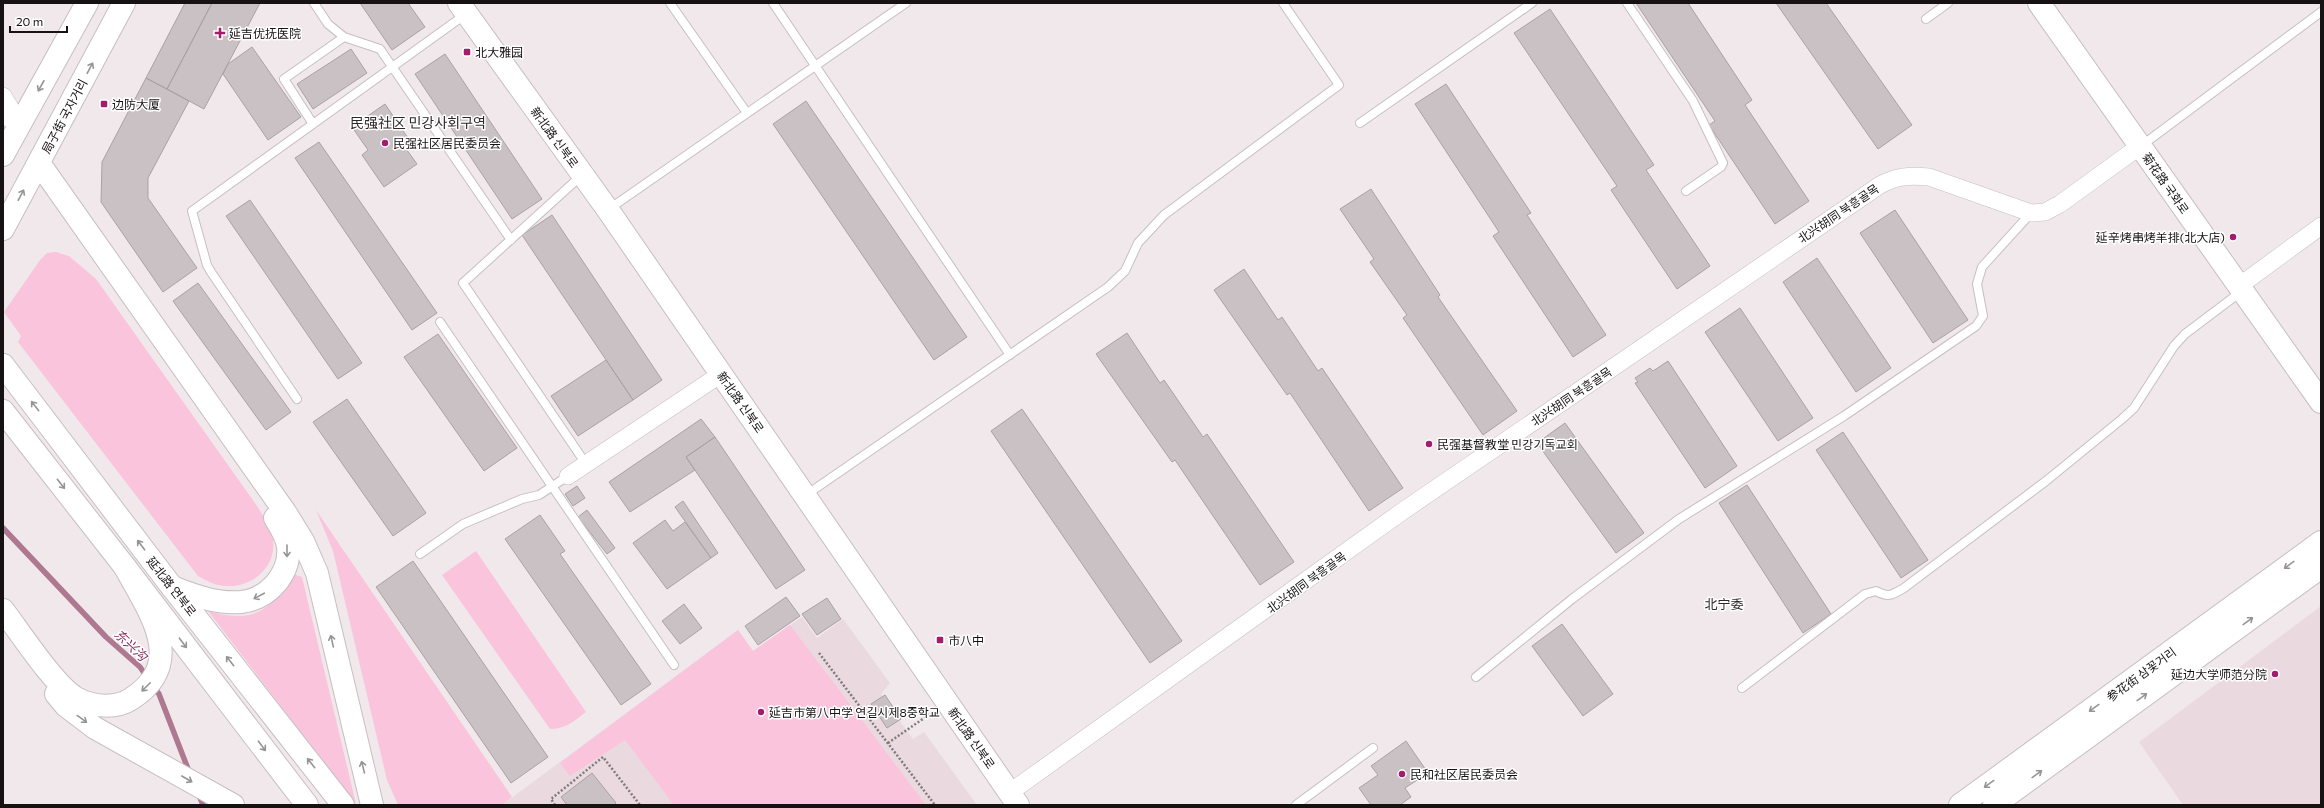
<svg xmlns="http://www.w3.org/2000/svg" width="2324" height="808" font-family="Commissioner,'Noto Sans SC','Noto Sans KR',sans-serif">
<rect width="100%" height="100%" fill="#f1e8eb"/>
<!-- built -->
<path fill="#ebd9e0" d="M2321 606V805H2183L2139 742Z
M802 617 817 638 843 619 890 683 881 694 907 731 913 739 924 732 977 805H502L738 630 753 651Z"/>
<!-- green -->
<path fill="#fac4dc" d="M56 252 69 256 96 279 257 506C263 516 271 527 273 540 277 566 252 588 227 586 216 586 207 581 198 576L18 342 21 336 4 312 40 260 47 253Z
M316 510 512 797 502 805H398L387 780 333 551Z
M476 551 586 712C574 721 566 729 550 729L442 575Z
M293 574 302 577 356 804 208 611C253 624 270 612 293 574Z
M790 625 926 805H674L625 740 570 776 560 763 738 630 753 651Z"/>
<g fill="none" stroke-linecap="round" stroke-linejoin="round">
<!-- stream -->
<path stroke="#ad7890" stroke-width="5.5" d="M3 528 106 637 140 667 147 677
M153 686 159 694 190 774
M198 793 203 805"/>
</g>
<!-- building -->
<path fill="#cac1c4" stroke="#aaa1a4" d="M185 3H212L167 89 146 78Z
M212 3H260L204 109 167 89Z
M360 3H408L425 27 392 50Z
M1636 3H1688L1752 100 1745 105 1809 201 1775 224 1709 125 1715 121Z
M1776 3H1826L1912 125 1878 149Z
M1550 9 1654 165 1646 170 1710 266 1677 289 1611 190 1617 186 1514 33Z
M252 47 301 117 268 140 223 74 228 64Z
M351 49 367 73 313 109 297 84Z
M445 54 542 199 512 219 415 74Z
M146 78 189 101 148 178V198L197 268 163 292 101 202 102 162Z
M1446 84 1531 213 1527 215 1606 335 1573 357 1493 236 1499 232 1415 104Z
M806 101 967 337 934 360 773 124Z
M385 104 410 141 404 146 417 164 384 187 362 155 368 150 352 127Z
M319 142 437 313 412 330 295 158Z
M1371 189 1440 295 1438 297 1517 411 1483 435 1403 318 1407 315 1370 262 1374 259 1340 209Z
M250 200 362 363 338 379 226 216Z
M1895 210 1968 320 1933 343 1860 233Z
M552 215 662 380 633 400 522 235Z
M1817 258 1891 368 1856 392 1783 282Z
M1244 269 1278 320 1282 317 1318 371 1322 368 1403 488 1369 511 1290 393 1287 395 1214 290Z
M198 283 291 412 266 430 173 301Z
M1740 308 1813 418 1778 441 1705 332Z
M1127 333 1160 383 1164 380 1203 437 1207 434 1294 562 1260 585 1175 460 1172 462 1096 354Z
M438 334 517 448 484 471 404 357Z
M606 360 633 400 578 436 551 396Z
M1668 361 1737 466 1705 488 1635 383 1638 382 1635 378 1650 368 1653 371Z
M347 399 426 513 393 536 313 422Z
M1022 409 1182 641 1150 663 991 431Z
M701 419 715 437 686 457 695 470 630 512 609 482Z
M1565 423 1644 533 1616 553 1537 443Z
M1843 432 1928 560 1901 578 1816 450Z
M715 437 805 570 776 589 686 457Z
M1747 485 1831 614 1803 633 1719 503Z
M577 486 585 498 573 506 565 494Z
M683 501 718 553 711 558 675 507Z
M587 510 615 548 607 554 578 517Z
M540 515 565 551 560 554 651 684 621 705 505 539Z
M665 520 673 531 685 522 711 558 667 589 633 543Z
M413 561 548 757 511 783 376 587Z
M786 597 800 616 758 645 745 626Z
M827 598 841 619 817 635 802 614Z
M684 604 702 628 680 644 662 621Z
M1562 624 1613 694 1583 716 1532 646Z
M885 695 901 719 887 728 871 704Z
M1406 741 1428 773 1405 788 1411 797 1400 805H1371L1359 788 1378 775 1371 766Z
M592 773 616 803 614 805H567L561 797Z"/>
<g fill="none" stroke-linecap="round" stroke-linejoin="round">
<!-- lane casing -->
<g stroke="#c7bec2" stroke-width="10">
<path id="lane" d="M314 3 328 24 344 37 380 49 511 240
M670 3 747 113
M773 3 1010 355
M1627 3 1693 101 1723 163 1721 167 1686 191
M1926 19 1948 3
M1360 123 1532 3
M313 124 284 79 344 37
M2141 146 2321 12
M582 175 463 283 586 464
M609 209 906 3
M440 322 674 665
M297 399 211 272 207 265 192 211 466 14
M806 495 1108 287 1125 271 1138 243 1164 215 1339 85 1283 3
M420 554 463 524 522 499 539 495 568 476
M1476 677 1572 599 1679 519 1844 416 1976 326 1983 316 1977 284 1982 267 2031 213
M1742 688 1865 594 1876 591C1889 598 1892 595 1904 588L2046 481 2122 419 2134 408 2174 346 2185 334 2242 291
M1296 805 1373 748"/>
</g>
<!-- street casing -->
<g stroke="#c7bec2" stroke-width="18">
<path id="street" d="M3 96 17 119
M2239 286 2321 226
M568 476 721 374
M1009 793 1400 513 1880 185C1897 176 1910 175 1929 177L2031 213 2045 212 2060 204 2140 146"/>
</g>
<!-- secondary casing -->
<g stroke="#c7bec2" stroke-width="24">
<path id="secondary" d="M459 3 608 210 1018 805
M2039 3 2321 402
M3 365 172 587 343 805
M3 411 125 567 307 805
M1960 805 2321 542
M1994 805 2321 567"/>
</g>
<!-- primary casing -->
<g stroke="#c7bec2" stroke-width="24">
<path id="primary" d="M3 110 20 124
M3 155 87 3
M39 163 285 512 303 541 317 573 372 805
M3 229 124 3
M172 587C195 596 217 604 241 602 269 599 291 573 288 546 286 535 280 526 275 518
M3 610C20 632 54 685 76 698 92 707 116 709 131 699 189 662 148 611 125 567
M56 694 66 706 95 728 233 805"/>
</g>
<!-- path -->
<path stroke="#807a7c" stroke-width="2.5" stroke-dasharray="2 2" stroke-linecap="butt" d="M819 653 935 805
M888 743 930 714
M555 805 551 799 603 757 640 805"/>
<!-- lane -->
<use href="#lane" stroke="#fff" stroke-width="8"/>
<!-- street -->
<use href="#street" stroke="#fff" stroke-width="17"/>
<!-- secondary -->
<use href="#secondary" stroke="#fff" stroke-width="22"/>
<!-- primary -->
<use href="#primary" stroke="#fff" stroke-width="22"/>
</g>
<!-- one-way arrows -->
<defs><path id="oneway-shaft" d="M-6 0H5M1.5-3L5.5 0L1.5 3" fill="none" stroke-width="1.6" stroke-linecap="round" stroke-linejoin="round"/></defs>
<g stroke="#969495">
<use href="#oneway-shaft" transform="translate(90 68) rotate(-62)"/>
<use href="#oneway-shaft" transform="translate(41 86) rotate(119)"/>
<use href="#oneway-shaft" transform="translate(21 195) rotate(-62)"/>
<use href="#oneway-shaft" transform="translate(35 406) rotate(-128)"/>
<use href="#oneway-shaft" transform="translate(61 484) rotate(52)"/>
<use href="#oneway-shaft" transform="translate(141 545) rotate(-127)"/>
<use href="#oneway-shaft" transform="translate(287 551) rotate(90)"/>
<use href="#oneway-shaft" transform="translate(2289 565) rotate(144)"/>
<use href="#oneway-shaft" transform="translate(259 596) rotate(152)"/>
<use href="#oneway-shaft" transform="translate(2248 621) rotate(-36)"/>
<use href="#oneway-shaft" transform="translate(332 641) rotate(-103)"/>
<use href="#oneway-shaft" transform="translate(183 643) rotate(53)"/>
<use href="#oneway-shaft" transform="translate(230 661) rotate(-128)"/>
<use href="#oneway-shaft" transform="translate(146 687) rotate(135)"/>
<use href="#oneway-shaft" transform="translate(2142 697) rotate(-36)"/>
<use href="#oneway-shaft" transform="translate(2094 708) rotate(144)"/>
<use href="#oneway-shaft" transform="translate(82 719) rotate(36)"/>
<use href="#oneway-shaft" transform="translate(262 746) rotate(53)"/>
<use href="#oneway-shaft" transform="translate(311 763) rotate(-128)"/>
<use href="#oneway-shaft" transform="translate(363 767) rotate(-104)"/>
<use href="#oneway-shaft" transform="translate(2037 774) rotate(-36)"/>
<use href="#oneway-shaft" transform="translate(187 779) rotate(30)"/>
<use href="#oneway-shaft" transform="translate(1989 784) rotate(144)"/>
</g>
<!-- markers -->
<g fill="#a21d6b" stroke="#fff" stroke-width="1.5">
<path d="M218 27h4v4h4v4h-4v4h-4v-4h-4v-4h4z"/>
<rect x="463" y="48" width="8" height="8" rx="2"/>
<rect x="100" y="100" width="8" height="8" rx="2"/>
<circle cx="385" cy="143" r="4"/>
<circle cx="2233" cy="237" r="4"/>
<circle cx="1429" cy="444" r="4"/>
<rect x="936" y="636" width="8" height="8" rx="2"/>
<circle cx="2275" cy="674" r="4"/>
<circle cx="761" cy="712" r="4"/>
<circle cx="1402" cy="774" r="4"/>
</g>
<g text-anchor="middle" dominant-baseline="central" stroke-width="3" stroke-linejoin="round" paint-order="stroke">
<!-- poi labels -->
<g font-size="12" fill="#161214" stroke="#fff" text-anchor="start">
<text x="229" y="33">延吉优抚医院</text>
<text x="475" y="52">北大雅园</text>
<text x="112" y="104">边防大厦</text>
<text x="393" y="143">民强社区居民委员会</text>
<text x="2225" y="237" text-anchor="end">延辛烤串烤羊排(北大店)</text>
<text x="1437" y="444">民强基督教堂 민강기독교회</text>
<text x="948" y="640">市八中</text>
<text x="2267" y="674" text-anchor="end">延边大学师范分院</text>
<text x="769" y="712">延吉市第八中学 연길시제8중학교</text>
<text x="1410" y="774">民和社区居民委员会</text>
</g>
<!-- street labels -->
<g font-size="12" fill="#161214" stroke="#fff">
<text transform="translate(64 116) rotate(-62)">局子街 국자거리</text>
<text transform="translate(555 137) rotate(54)">新北路 신북로</text>
<text transform="translate(2166 183) rotate(55)">菊花路 국화로</text>
<text transform="translate(1838 213) rotate(-34)">北兴胡同 북흥골목</text>
<text transform="translate(1571 396) rotate(-34)">北兴胡同 북흥골목</text>
<text transform="translate(741 402) rotate(55)">新北路 신북로</text>
<text transform="translate(1306 582) rotate(-36)">北兴胡同 북흥골목</text>
<text transform="translate(172 586) rotate(52)">延北路 연북로</text>
<text transform="translate(2141 674) rotate(-36)">参花街 삼꽃거리</text>
<text transform="translate(972 738) rotate(55)">新北路 신북로</text>
</g>
<!-- neighbourhood labels -->
<g font-size="13" fill="#2e272a" stroke="#fff">
<text x="1724" y="604">北宁委</text>
</g>
<!-- water labels -->
<g font-size="13" font-style="italic" fill="#852f5d" stroke="#fff">
<text transform="translate(131 645) rotate(43)">东兴沟</text>
</g>
<!-- quarter labels -->
<g font-size="14" fill="#2e272a" stroke="#fff">
<text x="418" y="122">民强社区 민강사회구역</text>
</g>
</g>
<!-- border -->
<rect width="2324" height="808" fill="none" stroke="#161214" stroke-width="8"/>
<!-- scale -->
<path d="M10 26v6h57v-6" fill="none" stroke="#161214" stroke-width="2"/>
<text x="16" y="26" font-size="12" fill="#161214" stroke="#ffffff" stroke-width="3" paint-order="stroke">20 m</text>
</svg>
